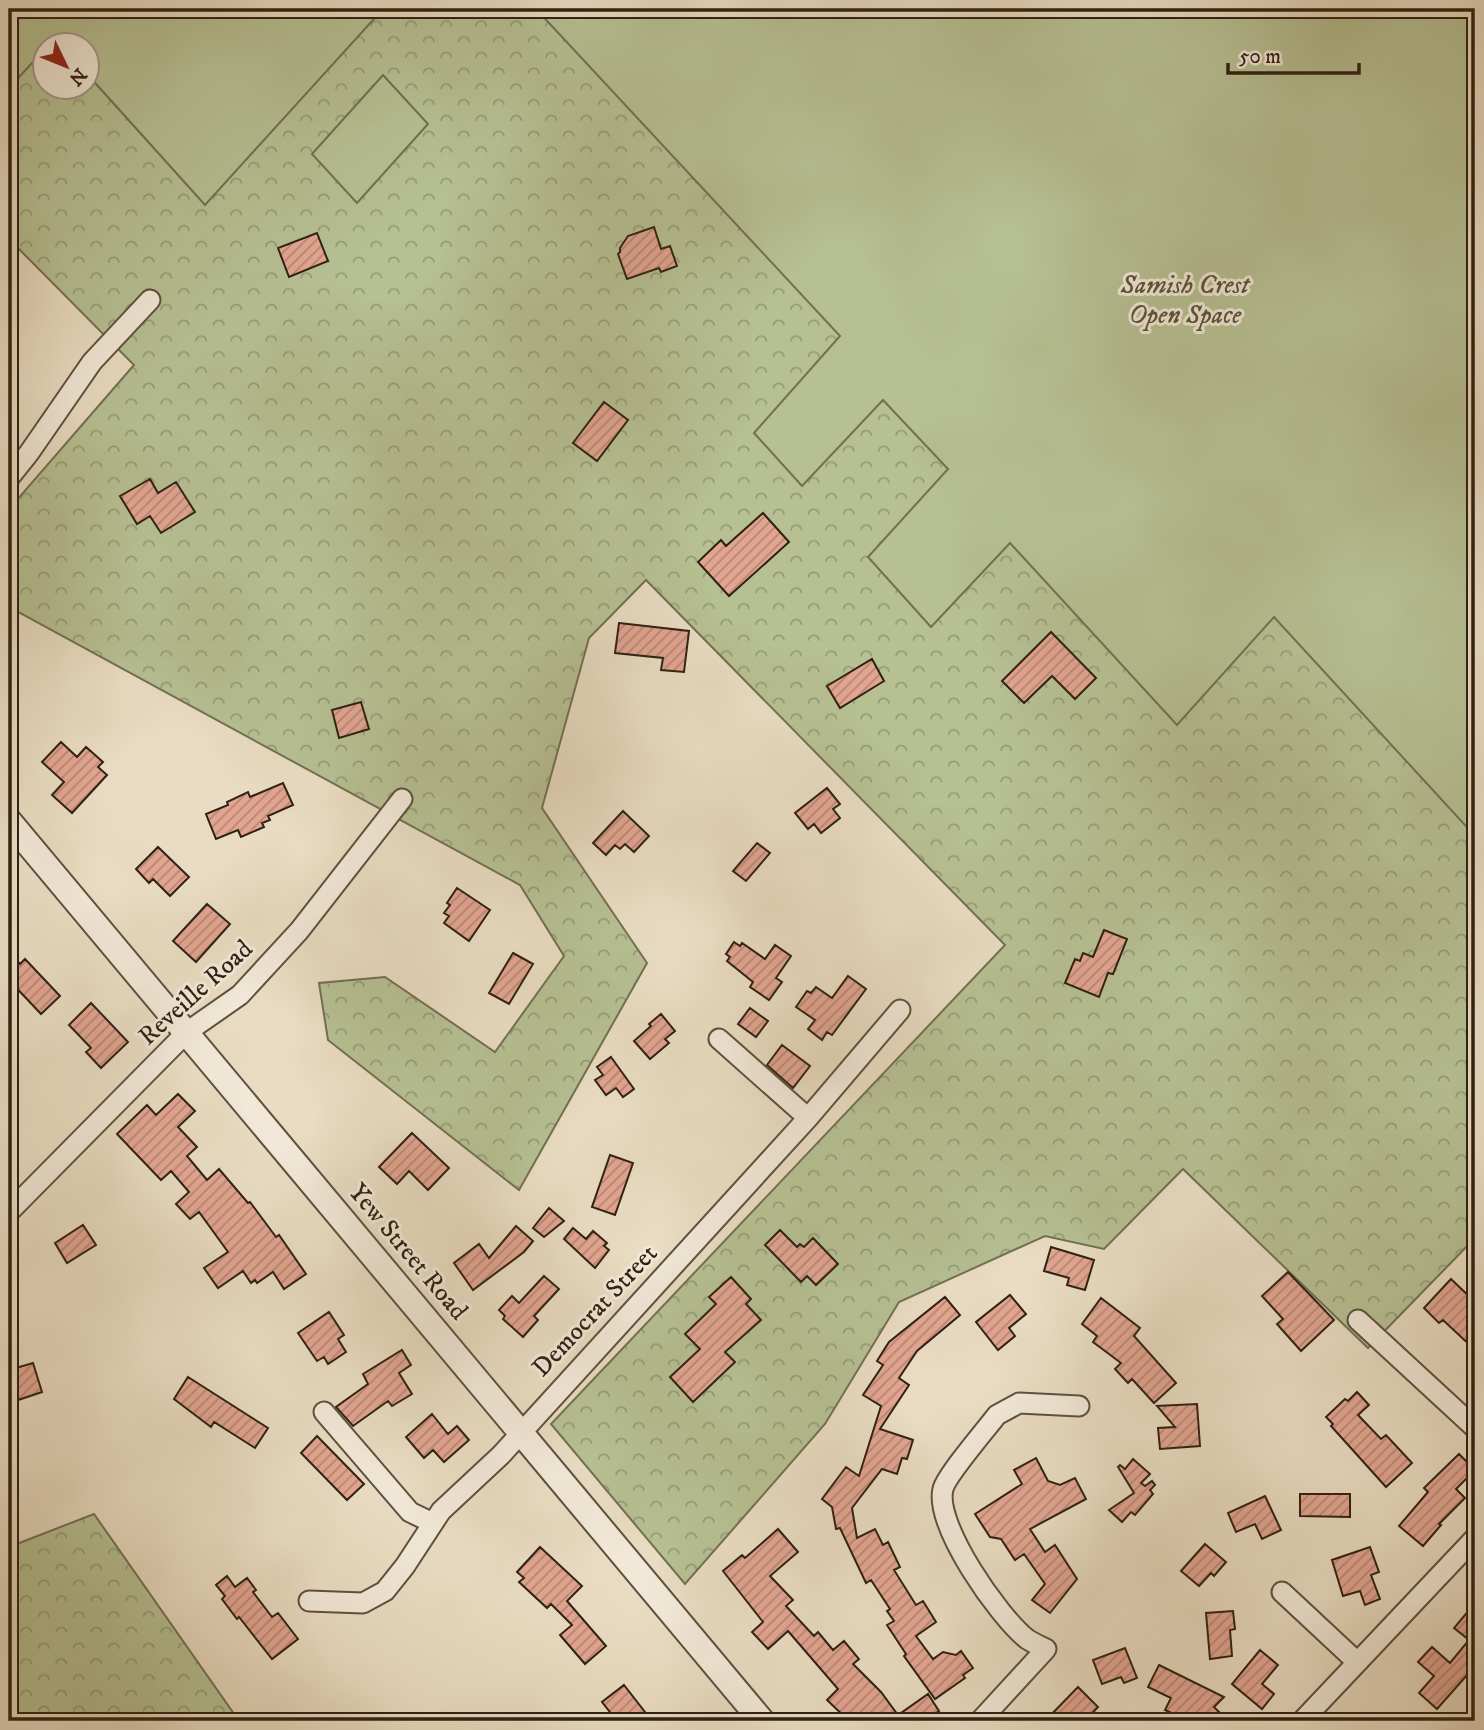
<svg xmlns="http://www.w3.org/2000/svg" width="1484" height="1730" font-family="'IM FELL DW Pica',serif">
<defs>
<pattern id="forest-crowns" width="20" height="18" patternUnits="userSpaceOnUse" patternTransform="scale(1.75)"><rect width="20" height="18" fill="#b6c093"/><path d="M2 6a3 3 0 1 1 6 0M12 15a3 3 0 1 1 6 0" fill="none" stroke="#949c77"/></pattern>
<pattern id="building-hatch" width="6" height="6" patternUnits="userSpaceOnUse" patternTransform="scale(1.75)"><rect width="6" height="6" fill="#e2a591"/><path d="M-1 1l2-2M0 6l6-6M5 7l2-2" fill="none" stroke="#b88675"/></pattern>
</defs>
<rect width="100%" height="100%" fill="#e9dcc2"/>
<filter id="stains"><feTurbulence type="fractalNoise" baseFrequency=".00286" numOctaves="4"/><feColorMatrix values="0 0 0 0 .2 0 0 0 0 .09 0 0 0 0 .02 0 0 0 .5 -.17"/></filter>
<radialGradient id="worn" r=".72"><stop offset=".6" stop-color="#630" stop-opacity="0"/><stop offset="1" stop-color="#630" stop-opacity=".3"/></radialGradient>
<!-- forest -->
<path fill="url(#forest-crowns)" stroke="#727053" stroke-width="2" fill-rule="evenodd" d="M9 9H1475V1238L1368 1348 1183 1169 1104 1249 1045 1236 899 1302 825 1424 685 1584 551 1424 1005 945 646 580 589 638 542 808 647 963 519 1190 328 1040 319 983 385 977 495 1052 564 956 520 885 9 607V509L134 365 9 239ZM46 46H88V88H46Z
M94 1514 239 1721H9V1547Z"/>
<!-- park -->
<path fill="#b6c093" stroke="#727053" stroke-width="2" d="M9 9H383L205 205 88 75V46L61 45 54 39 46 46 45 49 9 88Z
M536 9H1475V836L1274 617 1177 725 1010 543 931 627 868 557 948 469 883 400 802 486 754 433 840 336Z
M383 75 428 124 357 203 312 154Z"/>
<!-- building -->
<path fill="url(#building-hatch)" stroke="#2f2113" stroke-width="2" d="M654 227 661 249 670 246 677 266 661 272 659 268 627 279 618 254 620 252V248L628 236Z
M317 233 328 261 289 277 278 248Z
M604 402 628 420 597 461 573 443Z
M150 479 158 493 176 482 195 512 161 533 150 516 137 524 120 496Z
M763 513 789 542 729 596 698 562 721 540 726 546Z
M619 623 689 631 684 672 661 670 663 658 615 653Z
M1051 632 1096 678 1075 699 1052 676 1024 703 1002 681Z
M872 659 884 681 840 708 827 686Z
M361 702 369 729 339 738 332 710Z
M61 742 77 757 86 747 103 762 98 767 107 775 72 813 52 795 64 782 42 762Z
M283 783 293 805 268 816 270 820 262 823 264 827 241 837 238 830 216 839 206 814 228 805 227 802 248 792 250 797Z
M827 788 840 804 833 809 840 818 821 833 814 824 808 829 795 813Z
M623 811 649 836 634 852 625 844 620 849 615 845 606 855 593 843Z
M757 843 770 853 746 881 733 871Z
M158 847 189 877 170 896 153 879 149 883 136 869Z
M457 888 490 910 469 941 444 923 449 916 444 913 450 905 447 903Z
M207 904 230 924 196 962 173 941Z
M1104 930 1127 939 1113 974 1108 973 1099 997 1065 983 1075 959 1080 961 1083 953 1093 957Z
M734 942 740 946 742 943 765 959 775 945 791 956 776 978 782 982 769 1000 750 987 753 982 727 961 730 957 726 954Z
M9 952 20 964 25 959 60 996 41 1014 9 980Z
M513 953 533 964 509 1004 489 993Z
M848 976 866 989 832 1035 827 1032 822 1040 808 1029 815 1020 796 1007 807 991 811 993 816 987 832 998Z
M91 1003 128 1042 101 1068 86 1052 91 1048 69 1025Z
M750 1008 768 1021 756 1037 738 1024Z
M661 1014 675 1031 665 1039 669 1043 650 1059 634 1041 651 1026 649 1024Z
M782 1045 810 1066 793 1088 767 1065Z
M611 1057 634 1089 623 1097 616 1088 606 1095 595 1080 603 1075 597 1067Z
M178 1094 195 1111 178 1127 197 1147 187 1156 207 1180 219 1169 248 1203 250 1202 276 1237 279 1235 306 1274 284 1289 273 1272 257 1283 255 1280 251 1283 243 1271 218 1288 204 1268 228 1252 199 1212 190 1219 176 1204 189 1192 171 1171 161 1180 117 1134 147 1105 156 1115Z
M412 1133 449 1168 428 1190 409 1171 397 1184 379 1167Z
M610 1155 633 1163 615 1215 592 1207Z
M549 1208 564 1221 544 1237 533 1228Z
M83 1225 96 1245 67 1263 55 1243Z
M516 1226 533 1241 524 1252 473 1290 454 1263 479 1244 489 1258Z
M573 1228 586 1239 593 1231 607 1243 604 1246 609 1250 595 1268 564 1239Z
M780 1230 797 1247 800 1244 804 1247 813 1238 838 1264 816 1285 807 1276 801 1282 765 1245Z
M1051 1247 1094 1260 1085 1290 1067 1285 1069 1278 1044 1271Z
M1288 1272 1334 1320 1301 1351 1277 1324 1283 1319 1262 1296Z
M544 1276 559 1289 534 1316 538 1320 523 1337 503 1319 505 1316 499 1310 512 1296 519 1303Z
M731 1277 751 1299 746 1304 761 1320 725 1352 735 1362 693 1402 670 1377 700 1349 685 1334 716 1304 709 1297Z
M1451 1279 1475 1302V1350L1443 1320 1439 1323 1424 1308Z
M1010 1295 1026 1314 1009 1328 1015 1336 998 1350 976 1322Z
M945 1297 960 1315 917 1351 899 1378 909 1385 880 1429 913 1440 907 1459 902 1458 897 1474 882 1469 852 1508 857 1538 875 1529 883 1545 888 1542 900 1567 894 1570 916 1605 923 1601 936 1622 916 1636 933 1659 943 1652 956 1655 961 1651 973 1668 963 1675 965 1678 935 1699 904 1656 906 1654 887 1625 894 1621 887 1611 890 1609 871 1580 866 1583 840 1528 836 1529 832 1507 822 1499 846 1467 859 1476 881 1406 863 1395 883 1365 877 1361 889 1342Z
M1101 1298 1140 1328 1134 1336 1176 1383 1154 1403 1132 1379 1128 1383 1115 1369 1121 1363 1093 1342 1097 1336 1082 1324Z
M329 1312 344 1335 338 1339 346 1352 328 1364 324 1357 317 1361 298 1333Z
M402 1350 411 1365 399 1373 412 1394 392 1406 388 1401 353 1426 336 1407 368 1384 363 1374Z
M33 1363 42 1392 9 1403V1370Z
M188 1377 268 1428 255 1448 214 1422 211 1427 174 1399Z
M1357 1392 1369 1405 1358 1415 1381 1439 1386 1435 1412 1463 1386 1487 1331 1426 1333 1424 1326 1417 1345 1399 1348 1401Z
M1197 1404 1200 1446 1160 1449 1158 1428 1175 1427 1157 1406Z
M432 1414 448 1434 457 1426 469 1440 444 1462 433 1450 424 1458 406 1437Z
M317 1436 364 1484 347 1500 301 1453Z
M1459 1454 1475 1470 1456 1489 1465 1498 1439 1524 1441 1525 1423 1546 1399 1526 1428 1492 1424 1488Z
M1036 1458 1048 1481 1060 1485 1075 1478 1086 1499 1030 1529 1045 1552 1055 1545 1077 1579 1050 1613 1032 1600 1045 1584 1024 1554 1015 1560 1001 1539 990 1537 975 1514 1022 1484 1014 1470Z
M1133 1459 1150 1474 1141 1483 1145 1486 1152 1481 1155 1485 1150 1490 1153 1494 1135 1515 1131 1512 1122 1522 1109 1510 1134 1493 1118 1467 1120 1465 1125 1469Z
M1300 1494H1350V1517L1300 1516Z
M1265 1496 1281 1530 1262 1539 1255 1524 1236 1532 1228 1513Z
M778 1529 798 1552 770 1576 793 1600 786 1606 814 1636 818 1632 833 1650 844 1641 859 1659 853 1664 881 1692 898 1715 928 1694 939 1711 925 1721H849L827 1700 838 1689 788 1631 768 1649 752 1632 763 1622 723 1571 742 1555 745 1558Z
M1205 1544 1226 1562 1214 1576 1211 1573 1199 1586 1181 1571Z
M540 1547 582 1586 567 1601 606 1646 585 1664 560 1635 572 1625 551 1604 547 1608 519 1582 524 1578 517 1572Z
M1370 1547 1379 1572 1371 1575 1380 1599 1365 1605 1360 1591 1343 1596 1332 1560Z
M227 1576 235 1587 247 1578 256 1590 253 1592 272 1617 278 1613 298 1639 272 1659 239 1617 237 1619 222 1599 225 1596 216 1585Z
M1475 1603V1666L1437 1709 1419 1693 1434 1676 1418 1662 1432 1647 1450 1663 1469 1640 1454 1628Z
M1233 1611 1235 1629 1230 1630 1232 1656 1210 1659 1206 1613Z
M1125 1648 1137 1678 1124 1683 1121 1677 1102 1684 1093 1660Z
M1260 1650 1278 1665 1262 1684 1274 1694 1262 1709 1232 1684Z
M1159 1665 1224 1697 1214 1707 1228 1721H1188L1165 1710 1171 1698 1148 1687Z
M624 1685 652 1721H617L602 1702Z
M1078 1687 1098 1707 1085 1721H1045Z"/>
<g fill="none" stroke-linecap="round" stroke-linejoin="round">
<!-- minor casing -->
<g stroke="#5e503f" stroke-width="23">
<path id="minor" d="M9 478 29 453 92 362 150 300
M719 1039 808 1118
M9 1212 187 1032 240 995 299 931 402 799
M1358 1320 1475 1428
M324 1412 410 1512 433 1523
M1282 1592 1357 1662
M309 1601 363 1603 385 1591 405 1566 441 1511 501 1455 808 1118 900 1010
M980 1721 1046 1649C1040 1646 1033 1643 1027 1639 999 1617 934 1525 943 1489 946 1476 987 1428 997 1415L1019 1403 1079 1406
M1302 1721 1475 1538"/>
</g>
<!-- tertiary casing -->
<g stroke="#5e503f" stroke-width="28">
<path id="tertiary" d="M9 821 762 1721"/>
</g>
<!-- minor -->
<use href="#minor" stroke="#f1e8d7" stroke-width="19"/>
<!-- tertiary -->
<use href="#tertiary" stroke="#f1e8d7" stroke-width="24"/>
</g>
<g text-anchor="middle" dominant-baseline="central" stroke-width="6" stroke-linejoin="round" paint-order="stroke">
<!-- park labels -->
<g font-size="26" font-style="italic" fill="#585139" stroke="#f1e8d7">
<text x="1185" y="285">Samish Crest<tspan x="1185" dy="30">Open Space</tspan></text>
</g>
<!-- street labels -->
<g font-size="26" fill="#2f2113" stroke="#f1e8d7">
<text transform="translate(196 993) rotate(-42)">Reveille Road</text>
<text transform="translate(408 1252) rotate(50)">Yew Street Road</text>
<text transform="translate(595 1311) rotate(-47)">Democrat Street</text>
</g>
</g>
<!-- margin -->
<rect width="1484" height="1730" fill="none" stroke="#e9dcc2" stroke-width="35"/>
<rect x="10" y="10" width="1463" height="1709" fill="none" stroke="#2f2113" stroke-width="3.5"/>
<rect x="18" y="18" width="1449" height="1695" fill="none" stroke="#2f2113" stroke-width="2"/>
<!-- north arrow -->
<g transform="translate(66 66) rotate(133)"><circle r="33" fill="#f1e8d7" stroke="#a39889" stroke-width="2"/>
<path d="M0-5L12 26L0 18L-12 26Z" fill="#8f2418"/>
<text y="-10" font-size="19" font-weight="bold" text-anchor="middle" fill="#2f2113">N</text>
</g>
<!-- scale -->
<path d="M1228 63v10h131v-10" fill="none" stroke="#2f2113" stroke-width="3.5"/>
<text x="1239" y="63" font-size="21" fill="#2f2113" stroke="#f1e8d7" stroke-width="5" paint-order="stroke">50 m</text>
<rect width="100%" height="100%" filter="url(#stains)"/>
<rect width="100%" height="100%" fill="url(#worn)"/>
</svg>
